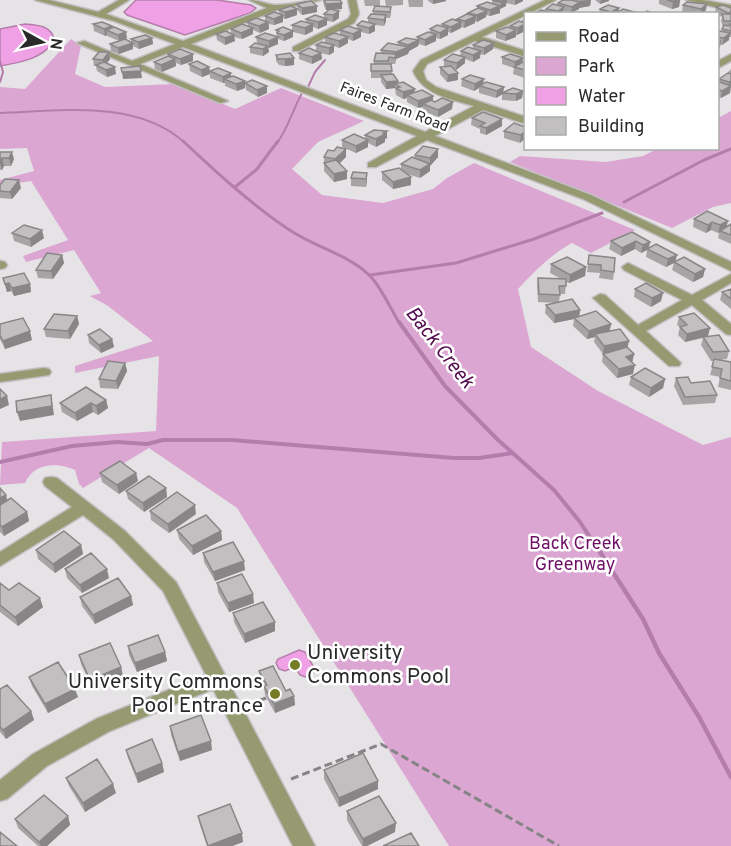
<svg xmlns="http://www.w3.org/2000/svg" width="731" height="846" font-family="Overpass,sans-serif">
<rect width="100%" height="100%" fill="#e6e3e6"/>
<!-- green -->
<path fill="#dba7d2" d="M71 39 81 46 75 74 105 87 174 84 235 109 281 88 364 121 318 142 292 169 322 195 383 203 433 189 447 178 474 163 635 230 591 253 572 243C550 255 535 271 518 289L531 347 598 391 703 445 731 437V846H449L237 508 149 448 83 488 79 484 75 470C57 462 34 463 25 483L0 485 2 442 156 431 159 356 75 373V366L153 341 108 306 90 296 101 293 74 250 26 262 23 256 68 240 31 181 0 186V180L34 171 27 148 0 149V87L25 89Z
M731 111V203L713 207 672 228 510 162 520 156 606 162 643 156 657 149 718 148V118Z"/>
<!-- water -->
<path fill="#f0a0e4" stroke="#b57dac" stroke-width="1.5" d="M136 0H217L251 5 256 8 250 13 185 35 127 15 124 12Z
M25 24C36 25 50 25 54 38 48 58 18 63 0 66V29Z
M299 650 305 652 315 669 313 673 305 677 300 675 295 667 285 671 279 669 276 663 278 659Z"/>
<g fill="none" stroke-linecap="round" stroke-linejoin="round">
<!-- stream-far3 -->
<path stroke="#b57dac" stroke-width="2" d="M0 61 3 72 0 82
M308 87 315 72 325 60
M0 113C60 111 137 99 185 143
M277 143C288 129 293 109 302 93"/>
<!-- stream-far2 -->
<path stroke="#b57dac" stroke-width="3" d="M183 141C216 172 251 204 288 229 314 247 345 253 368 274 380 284 391 310 400 324
M235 187 257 169 278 141
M624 202 704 160 731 149
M370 275 456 263 534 239 602 213"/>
<!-- stream-far1 -->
<path stroke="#b57dac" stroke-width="4" d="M399 322 445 386 497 439 554 490 580 522 601 554
M0 462 72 446 117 442 147 444 163 440H232L454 458H479L513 453"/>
<!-- stream -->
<path stroke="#b57dac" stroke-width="4.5" d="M600 552 643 619 659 653 699 717 731 777"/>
<!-- minor casing -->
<g stroke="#c1bec1" stroke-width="3">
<path id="minor" d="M35 0H49L98 12 119 0H129L106 14 183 41 267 8 249 0C259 0 268 5 277 5 292 5 306 0 321 0L277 10 191 44 425 132 474 106C451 99 423 95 413 71L421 60 545 0H556L482 37 526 51V57L475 41 427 64 423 71 426 80 436 87 526 117V124L483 110 435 136 591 195 731 262V271L583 199 427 140 376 167H368V163L417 136 183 47 140 64 228 101 220 103 77 43 84 41 132 61 175 44 114 21Z
M348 0H356L359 14 354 23 299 51H293V47L348 19 351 14Z
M686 0H703L731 5V11Z
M731 54V61L718 68V61Z
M0 261 5 262 7 265 5 268 0 269Z
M628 263 692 295 731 274V283L702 300 731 324V335L726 334 692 305 646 331 681 363 679 366H669L593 298 600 294 605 295 638 325 682 300 624 270 622 267Z
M44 368 49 369 51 372 49 375 0 382V374Z
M51 477 57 478 125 531 176 582 315 846H293L213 689 110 731 47 766 7 799 0 801V780L33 754 96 719 206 675 163 591 113 539 83 515 0 566V552L72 507 45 486 43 482 45 478Z"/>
</g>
<!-- path -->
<path stroke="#868486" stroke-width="3" stroke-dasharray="8 4" stroke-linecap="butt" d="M248 705 266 698
M291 779 381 744 559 846"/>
<!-- minor -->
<use href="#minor" fill="#959a71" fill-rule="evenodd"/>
</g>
<!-- wall -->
<path fill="#a7a4a6" d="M323 0 342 3V9L332 10 339 11V18L333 22 327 21V25L318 29 313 27V31L305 35 293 32V37L284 41 278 39V44L268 48 269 52 263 56 250 53V47L257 43 256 37H277L276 30H292V25L306 23V19L324 18V14L329 10H326L324 6Z
M364 0H380V6H365Z
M385 0H403V5L386 6Z
M408 0H423V7H409Z
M428 0H446V1L433 4 428 1Z
M492 0H523V1L515 5 506 3V6L500 9V13L490 16 486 15V17L477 22 475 21V23L464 28 461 27V28L451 33 448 32V35L440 39 436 38V41L425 46 419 44 418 46 409 51 408 54 396 59 395 64H391L392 74 398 83 414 93 452 109 438 117 423 111V107L418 108 407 102V98L403 99 396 95 395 88 386 89 381 82V78H371V64H374V61L381 54V50L398 45V42L417 40V37L430 33V29L442 26V24L456 20 457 19 468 14V13L477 9V6L492 3Z
M573 0H591L590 6 579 8V9L571 13 563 11 562 14H534L546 11V9L557 5 558 3Z
M595 0H609V1L600 4Z
M659 0H680L679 7 672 9 659 4Z
M297 4 317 6V12L302 15 297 10Z
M683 5 706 10 702 14H691L682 12Z
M391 7V14L390 18H386V21L384 26 375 25V31L369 34 361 32V37L353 41 348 39V43L339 48 334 46V52L329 55 321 53 322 59 312 64 299 59V53L316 51V45L325 43V37L340 34V30L357 29V25L368 23V18L373 14V11Z
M716 7 731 8V37H729V40L722 45H720V47L717 48V33L722 31 723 27 721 21 722 17 715 13Z
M619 8V11L638 14H599L600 9Z
M279 10 297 15 285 19 283 18V22L274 25 269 24V29L260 33 253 30V34L242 39 234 37 235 41 225 45 217 40 216 34 231 33V29L248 26 247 22 265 21V16L279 14Z
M525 18V31L517 35H516V37L505 41 496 38V31L510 28V26L522 22V20Z
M93 24 113 28 127 38 124 40 131 42V39L152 38 153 44 139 49 133 46V49L119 54 111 51 110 44 119 41 107 36V35L105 36 94 31Z
M473 45 493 49 484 55 480 54V58L473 62 465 59V63L456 70 454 69 458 73V80L447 82 440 74V67H444V60L460 56 461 51 473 49Z
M109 52 110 59 107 63 116 74 107 77 97 71 96 66H94L93 59Z
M290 53 294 65 285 66 279 65 276 61V55Z
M168 54 193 61 181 65 176 63V66L162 72 155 69 154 62 168 56Z
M502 57 523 58 522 62H525V78L513 74 514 68 502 64Z
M189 64 209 67 210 71 231 76 245 81V88L237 91 225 86V83H223L210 78V74L202 77 190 71Z
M731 69V87L730 93 721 98 717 97V81L718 82 719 79 728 74V72Z
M462 79 483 83 503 93 523 91 522 98 516 101 502 100V94L496 98 479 93V88L474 91 461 86Z
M245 83 267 93 258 97 246 90Z
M472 118 502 126 486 135 480 133V129L471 125Z
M525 127V138L520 143 504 138V131Z
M387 131V138L385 139V142L376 147 368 143V147L356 153 342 147V140L365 139V135Z
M346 149V157L339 163 347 171V179L334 182 324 171V157L334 151Z
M438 149V157L430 166V171L420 178 407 174 411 177V185L393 189 382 180V172L401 169V164L414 158 415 155Z
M0 152 14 159 11 166H4L2 170H0Z
M353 172 367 180 366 187 351 186V178Z
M0 185 21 188 12 199 0 198Z
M707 211 727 226 731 224V244L718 238 719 233H718L711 230 706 233 693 227 694 219Z
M632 232 650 242 649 248 656 244 677 255 675 261 684 257 705 269 703 277 693 282 672 270 674 263 666 267 646 257 647 250 641 253 635 249 621 256 609 249 611 241Z
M12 233 44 238 31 247 14 241Z
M62 255 64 263 53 279 38 278 36 270Z
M589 255 614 272 613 280 599 278 600 273 587 272Z
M551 264 586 267 585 276 569 283 566 282 565 294H560L559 302 580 310 579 316 611 324 610 331 634 354 632 363 633 374 617 378 602 362 603 354 594 342 595 337 587 339 573 326 574 319 554 323 545 313 546 305 555 303 538 302 537 286 538 278 561 279 550 273Z
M3 278 30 284 31 292 14 296 11 291 7 292Z
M635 289 661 301 651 307 634 297Z
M731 289V309L720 300 722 292Z
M77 316 79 324 70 339 46 337 44 329Z
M679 317 729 351 727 359 720 360 731 362V390L718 387 720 377 710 375 714 361H711L701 345 703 338 685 342 678 335 680 327 677 325Z
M0 324 32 340 5 349 0 339Z
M88 335 112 339 114 347 101 353 89 343Z
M125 363 127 371 118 389 100 388 99 379Z
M631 377 665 379 663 388 649 397 629 385Z
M676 378 691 383 717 395 715 403 683 405 674 386Z
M106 400 108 408 98 415 93 412 77 421 62 412 60 403Z
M100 473H136L138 481 119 494 102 482Z
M0 488 6 495 7 501 27 512 29 521 4 536 0 532Z
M166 488 167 497 144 512 128 499 126 491Z
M150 511 196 514 169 533 151 520Z
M177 530 221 531 222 540 193 555 179 539Z
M81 545 83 554 55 573 38 559 36 550Z
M203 553 245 570 215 581 204 562Z
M65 569 109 578 82 593 67 578Z
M0 583 9 590 43 607 18 626 0 612Z
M217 583 254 603 229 612 218 592Z
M131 596 133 605 95 624 82 606 80 597Z
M233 613 275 631 245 643 234 622Z
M128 646 165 652 167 661 137 672 129 655Z
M79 655 121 667 123 676 93 689 81 664Z
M259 671 294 696 295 705 275 713 265 695 264 688 260 680Z
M29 677 78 697 48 713 32 686Z
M0 689 31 711 34 720 6 739 0 732Z
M170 726 212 750 180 761 171 735Z
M126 750 162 763 164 772 138 783 128 758Z
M324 770 378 781V789L339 807 324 779Z
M66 778 116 793 85 812 69 786Z
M347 811 395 832 367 846H362L347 820Z
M68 816 70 825 47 846H38L18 828 15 819Z
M198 816 243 842 232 846H207L200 825Z"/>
<!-- shaded-wall -->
<path fill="#888687" d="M433 0H446V1L433 4Z
M507 0 506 6 500 9 501 2Z
M515 0H523V1L515 5Z
M587 0H591L590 6 579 8 580 1Z
M601 0H609V1L600 4Z
M680 0 679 7 672 9 673 2Z
M580 2 579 9 571 13 572 7Z
M342 3V9L326 10V4Z
M707 4 706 10 702 14H701V9Z
M317 6V12L302 15V8Z
M500 6V13L490 16V10Z
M564 7 563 13 557 14 558 11Z
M619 8V12H618L617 14H611V12Z
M297 9V15L285 19V12Z
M339 11V18L333 22V15Z
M487 11 486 17 477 22V15Z
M283 15V22L274 25V19Z
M386 15V21L384 26V20Z
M476 16 475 23 464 28 465 21Z
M327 19V25L318 29V22Z
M268 22 269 29 260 33 259 26Z
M461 22V28L451 33V27Z
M313 24V31L305 35V28Z
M375 24V31L369 34V28Z
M525 24V31L517 35 518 28Z
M112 26 113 33 106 30 107 35 105 36 104 29Z
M253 28V34L242 39 241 33Z
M448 28V35L440 39V33Z
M361 30V37L353 41V34Z
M516 30V37L505 41 506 35Z
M293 31V37L284 41V35Z
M126 32 127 38 119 41 118 35Z
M730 33 729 40 722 45 724 38Z
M436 34V41L425 46V40Z
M234 35 235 41 225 45V38Z
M278 37V44L269 48V41Z
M348 37V43L339 48V41Z
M152 38 153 44 139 49 138 42Z
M419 40 418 46 409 51 408 54 396 59 395 64 396 52 407 48 408 45Z
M721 40 720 47 717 48V42Z
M133 43V49L119 54 118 48Z
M494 43 493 49 484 55V48Z
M334 45V52L329 55V48Z
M268 46 269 52 263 56V49Z
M481 51 480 58 473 62V55Z
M109 52 110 59 104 67 103 60Z
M321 53 322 59 312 64V57Z
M193 54V61L181 65 180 59Z
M465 57V63L456 70 457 63Z
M294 58V65L285 66V59Z
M523 58 522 65 515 67V62Z
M175 59 176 66 162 72 161 65Z
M115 67 116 74 107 77 106 70Z
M209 67 210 74 202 77 201 70Z
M141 71 142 78 123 79 122 72Z
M231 73V80L224 79 225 83H223V77Z
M458 73V80L447 82 448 75Z
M484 79 483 86H480L479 88 474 91 475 84Z
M245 81V88L237 91 236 84Z
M398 81V86L395 84V88L386 89V82Z
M731 81 730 93 721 98 722 91 728 88 729 82Z
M267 86V93L258 97 257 90Z
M504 87 503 94 496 98 497 91Z
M415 89 414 96 407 95V98L403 99V92Z
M523 91 522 98 516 101V94Z
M433 96V103L423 104V107L418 108V101Z
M453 102 452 109 438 117V110Z
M502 119V126L486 135V128Z
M387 131V138L385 139V142L376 147V139L383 133Z
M525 131V138L520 143 521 135Z
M368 140V147L356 153V146Z
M346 149V157L336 167 335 159Z
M438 149V157L430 166V171L420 178V170L430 164V158Z
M12 152 14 159 11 166 9 158Z
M2 158 4 166 2 170 0 163Z
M347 171V179L334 182V174Z
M367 173V180L366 187V179Z
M411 177V185L393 189V182Z
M19 180 21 188 12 199 10 192Z
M728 221 726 228 720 231 718 233 720 225Z
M712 222 711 230 706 233 708 225Z
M42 230 44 238 31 247 30 239Z
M636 241 635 249 621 256 622 248Z
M650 242 648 249H647V250L641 253 643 245Z
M62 255 64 263 53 279 51 271Z
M677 255 675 263 674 262V263L666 267 668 259Z
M586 267 585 276 569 283 570 275Z
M705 269 703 277 693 282 695 274Z
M9 283 11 291 7 292 5 284Z
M30 284 31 292 14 296 12 288Z
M663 293 661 301 651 307 652 298Z
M580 310 579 318 554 323 555 315Z
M77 316 79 324 70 339 68 331Z
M611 324 609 332 595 334V337L587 339 589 331Z
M710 328 708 336 685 342 687 334Z
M30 331 32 340 5 349 3 341Z
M112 339 114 347 101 353 99 345Z
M629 341 627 350 603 354 604 346Z
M634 354 632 363 626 357Z
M125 363 127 371 118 389 116 381Z
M635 365 633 374 617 378 619 369Z
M665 379 663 388 649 397 651 388Z
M51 395 54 415 20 421 17 412Z
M7 396 9 405 0 409V399Z
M106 400 108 408 98 415 96 406Z
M91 403 93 412 77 421 75 413Z
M136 473 138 481 119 494 117 485Z
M166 488 167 497 144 512 143 503Z
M6 495 8 504 0 508V498Z
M195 505 196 514 169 533 168 524Z
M27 512 29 521 4 536 2 527Z
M221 531 222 540 193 555 192 546Z
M81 545 83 554 55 573 53 564Z
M244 561 245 570 215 581 213 572Z
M107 569 109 578 82 593 80 585Z
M253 594 254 603 229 612 228 603Z
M131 596 133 605 95 624 93 615Z
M40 598 43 607 18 626 15 617Z
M275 622V631L245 643 244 634Z
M165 652 167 661 137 672 135 663Z
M121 667 123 676 93 689 90 680Z
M75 689 78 697 48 713 45 704Z
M294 696 295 705 275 713 274 704Z
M31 711 34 720 6 739 3 730Z
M211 741 212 750 180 761 178 752Z
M162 763 164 772 138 783 136 774Z
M378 781V789L339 807V798Z
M113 784 116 793 85 812 83 803Z
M68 816 70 825 47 846H41L39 842Z
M396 823 395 832 367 846H363V839Z
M242 833 243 842 232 846H209Z"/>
<!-- building -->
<path fill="#c2bfc1" stroke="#888687" stroke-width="1.5" d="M324 0H340L342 3 326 4Z
M492 0H506L501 2Z
M563 0H571L580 2 572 7 558 3Z
M667 0H680L673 2Z
M311 1 317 6 302 8 297 4Z
M487 2 500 6 490 10 477 6Z
M687 2 707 4 701 9 683 5Z
M553 4 564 7 558 11 546 9Z
M608 5 619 8 611 12 600 9Z
M723 5 731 8V12L728 13 716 7Z
M291 6 297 9 285 12 279 10Z
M375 6 391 7 390 12 373 11Z
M478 8 487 11 477 15 468 13Z
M330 9 339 11 333 15 324 14Z
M623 9 638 13 624 14 618 12Z
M541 10 553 13 534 14Z
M647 11 656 14H643Z
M274 12 283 15 274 19 265 16Z
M371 14 386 15 384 20 368 18Z
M467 14 476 16 465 21 457 19Z
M722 14H731V21H724Z
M315 15 327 19 318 22 306 19Z
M256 18 268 22 259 26 247 22Z
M452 19 461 22 451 27 442 24Z
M301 21 313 24 305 28 292 25Z
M362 21 375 24 369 28 357 25Z
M519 21 525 23V24L518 28 510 26Z
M102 22 112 26 104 29 93 24Z
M242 24 253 28 241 33 231 29Z
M730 24H731V31L722 29 724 25 729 26Z
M437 25 448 28 440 33 430 29Z
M348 26 361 30 353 34 340 30Z
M114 27 126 32 118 35 106 30Z
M283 27 293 31 284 35 277 33 279 31 276 30Z
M507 27 516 30 506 35 496 31Z
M226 31 234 35 225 38 216 34Z
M720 31 730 33 724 38 717 37V33Z
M428 32 436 34 425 40 417 37Z
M265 33 278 37 269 41 256 37Z
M334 33 348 37 339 41 325 37Z
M145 35 152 38 138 42 131 39Z
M406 38 419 40 408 45 398 42Z
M125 39 133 43 118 48 110 44Z
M483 40 494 43 484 48 473 45Z
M322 42 334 45 329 48 316 45Z
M255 43 268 46 263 49 250 47Z
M388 43 409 47 396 52 381 50Z
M468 47 481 51 473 55 461 51Z
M309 48 321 53 312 57 299 53Z
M180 49 193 54 180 59 168 54Z
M99 52H109L103 60 93 59Z
M290 53 294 58 285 59H278L276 55Z
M376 53 396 54 395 58 389 57 388 61H374Z
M453 54 465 57 457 63 444 60Z
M510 54 523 58 515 62 502 57Z
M168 56 175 59 161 65 154 62Z
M197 61 209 67 201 70 189 64Z
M104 62 115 67 106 70 96 65Z
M523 62H525V70L514 67Z
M371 64H391L392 71H371Z
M140 66 141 71 122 72 121 68Z
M451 66 458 73 448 75 440 67Z
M218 68 231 73 223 77 210 71Z
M728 73 731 74V81L729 82 719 79Z
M393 74 398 81 386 82 381 75Z
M470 75 484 79 475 84 462 79Z
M233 76 245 81 236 84 224 79Z
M252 80 267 86 257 90 245 83Z
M717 81 731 86 722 91 717 89Z
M403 82 415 89 403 92 396 88 400 87 395 84Z
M486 82 504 87 497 91 480 86Z
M513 88 523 91 516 94 502 93Z
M422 90 433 96 418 101 407 95Z
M442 98 453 102 438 110 423 104 431 100 435 102Z
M483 112 502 119 486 128 480 126 485 123 472 118Z
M514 123 525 127V131L521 135 504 131Z
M374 130 387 131 383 133 385 134 376 139 365 135Z
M354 134 368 140 356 146 342 140Z
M423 146 438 149 430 158 415 155Z
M337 147 346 149 335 159 324 157 328 150 334 151Z
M0 152H12L9 158H2L0 163Z
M412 157 430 164 420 170 401 164Z
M336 160 347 171 334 174 324 163Z
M399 168 411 177 393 182 382 172Z
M353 172 367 173 366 179 351 178Z
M5 179 19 180 10 192 0 191V185Z
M707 211 728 221 720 225 712 222 708 225 694 219Z
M731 224V235L720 231Z
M24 225 42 230 30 239 12 233Z
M632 232 650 242 643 245 636 241 622 248 611 241Z
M656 244 677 255 668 259 647 249Z
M47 253 62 255 51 271 36 270Z
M589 255 615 258 614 272 601 270V265L588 264Z
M567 257 586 267 570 275 551 264Z
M684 257 705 269 695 274 674 262Z
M24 273 30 284 12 288 9 283 5 284 3 278Z
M538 278 566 279V286H559L560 295 539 294Z
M646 283 663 293 652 298 635 289Z
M731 289V299L722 292Z
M572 299 580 310 555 315 546 305Z
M596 311 611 324 589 331 574 318Z
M694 313 710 328 687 334 680 327 687 325 679 317Z
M54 314 77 316 68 331 44 329Z
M23 318 30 331 3 341 0 335V324Z
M100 329 112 339 99 345 88 335Z
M620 329 629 341 604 346 595 334Z
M719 335 729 351 713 352 703 337Z
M627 347 634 354 626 357 635 365 619 369 603 354Z
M714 359 731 362V381L720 378 722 369 712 367Z
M108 361 125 363 116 381 99 379Z
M645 368 665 379 651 388 631 377Z
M688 377 691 383 710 381 717 395 685 397 676 378Z
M86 387 106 400 96 406 91 403 75 413 60 403Z
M0 389 7 396 0 399Z
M51 395 52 406 17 412 16 401Z
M120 461 136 473 117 485 100 473Z
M149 476 166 488 143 503 126 491Z
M0 488 6 495 0 498Z
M177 492 195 505 168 524 150 511Z
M11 498 27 512 2 527 0 525V505Z
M206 515 221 531 192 546 177 530Z
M64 531 81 545 53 564 36 550Z
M233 542 244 561 213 572 203 553Z
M91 553 107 569 80 585 65 569Z
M242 574 253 594 228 603 217 583Z
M118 578 131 596 93 615 80 597Z
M0 583 9 590 19 583 40 598 15 617 0 605Z
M263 602 275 622 244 634 233 613Z
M158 635 165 652 135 663 128 646Z
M110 643 121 667 90 680 79 655Z
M58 662 75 689 45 704 29 677Z
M273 666 286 691 290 689 294 696 274 704 264 686 267 685 259 671Z
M7 685 31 711 3 730 0 727V689Z
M201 715 211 741 178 752 170 726Z
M152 739 162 763 136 774 126 750Z
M363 753 378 781 339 798 324 770Z
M97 759 113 784 83 803 66 778Z
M44 795 68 816 39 842 15 819Z
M379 796 396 823 363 839 347 811Z
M230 804 242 833 208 846 198 816Z
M0 832 17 846H0Z
M411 833 419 846H383Z"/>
<!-- markers -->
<g fill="#767c26" stroke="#fff" stroke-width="2">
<circle cx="295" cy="665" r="6"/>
<circle cx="275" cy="694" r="6"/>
</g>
<g text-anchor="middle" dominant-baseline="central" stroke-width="5" stroke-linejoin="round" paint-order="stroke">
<!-- far-street labels -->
<g font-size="15" fill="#2b2a2b" stroke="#fff">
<text transform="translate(394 108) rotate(21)">Faires Farm Road</text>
</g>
<!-- park labels -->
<g font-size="18" fill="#6e0e66" stroke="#fff">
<text x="575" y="544">Back Creek<tspan x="575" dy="21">Greenway</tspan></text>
</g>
<!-- water labels -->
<g font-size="20" font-style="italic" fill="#530c4d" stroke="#fff">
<text transform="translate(439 348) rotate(52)">Back Creek</text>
</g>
<!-- near-poi labels -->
<g font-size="21" fill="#2b2a2b" stroke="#fff" text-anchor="start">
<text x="307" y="653">University<tspan x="307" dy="24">Commons Pool</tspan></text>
<text x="263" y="682" text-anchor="end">University Commons<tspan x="263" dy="24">Pool Entrance</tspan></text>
</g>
</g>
<!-- legend -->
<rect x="524" y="12" width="195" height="138" fill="#ffffff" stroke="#aaaaaa" stroke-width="1.5"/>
<rect x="536" y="32" width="30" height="9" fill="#959a71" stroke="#aaaaaa" stroke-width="1.5"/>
<text x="578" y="42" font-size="18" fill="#2b2a2b">Road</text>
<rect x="536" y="57" width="30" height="18" fill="#dba7d2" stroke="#aaaaaa" stroke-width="1.5"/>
<text x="578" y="72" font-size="18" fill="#2b2a2b">Park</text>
<rect x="536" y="87" width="30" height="18" fill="#f0a0e4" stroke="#aaaaaa" stroke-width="1.5"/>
<text x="578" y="102" font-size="18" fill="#2b2a2b">Water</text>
<rect x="536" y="117" width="30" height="18" fill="#c2bfc1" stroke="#aaaaaa" stroke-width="1.5"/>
<text x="578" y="132" font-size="18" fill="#2b2a2b">Building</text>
<!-- north arrow -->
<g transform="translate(42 42) rotate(98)" stroke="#ffffff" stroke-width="4.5" paint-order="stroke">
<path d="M0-4.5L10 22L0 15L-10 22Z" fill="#2b2a2b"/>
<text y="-9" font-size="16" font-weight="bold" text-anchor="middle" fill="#2b2a2b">N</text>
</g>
</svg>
